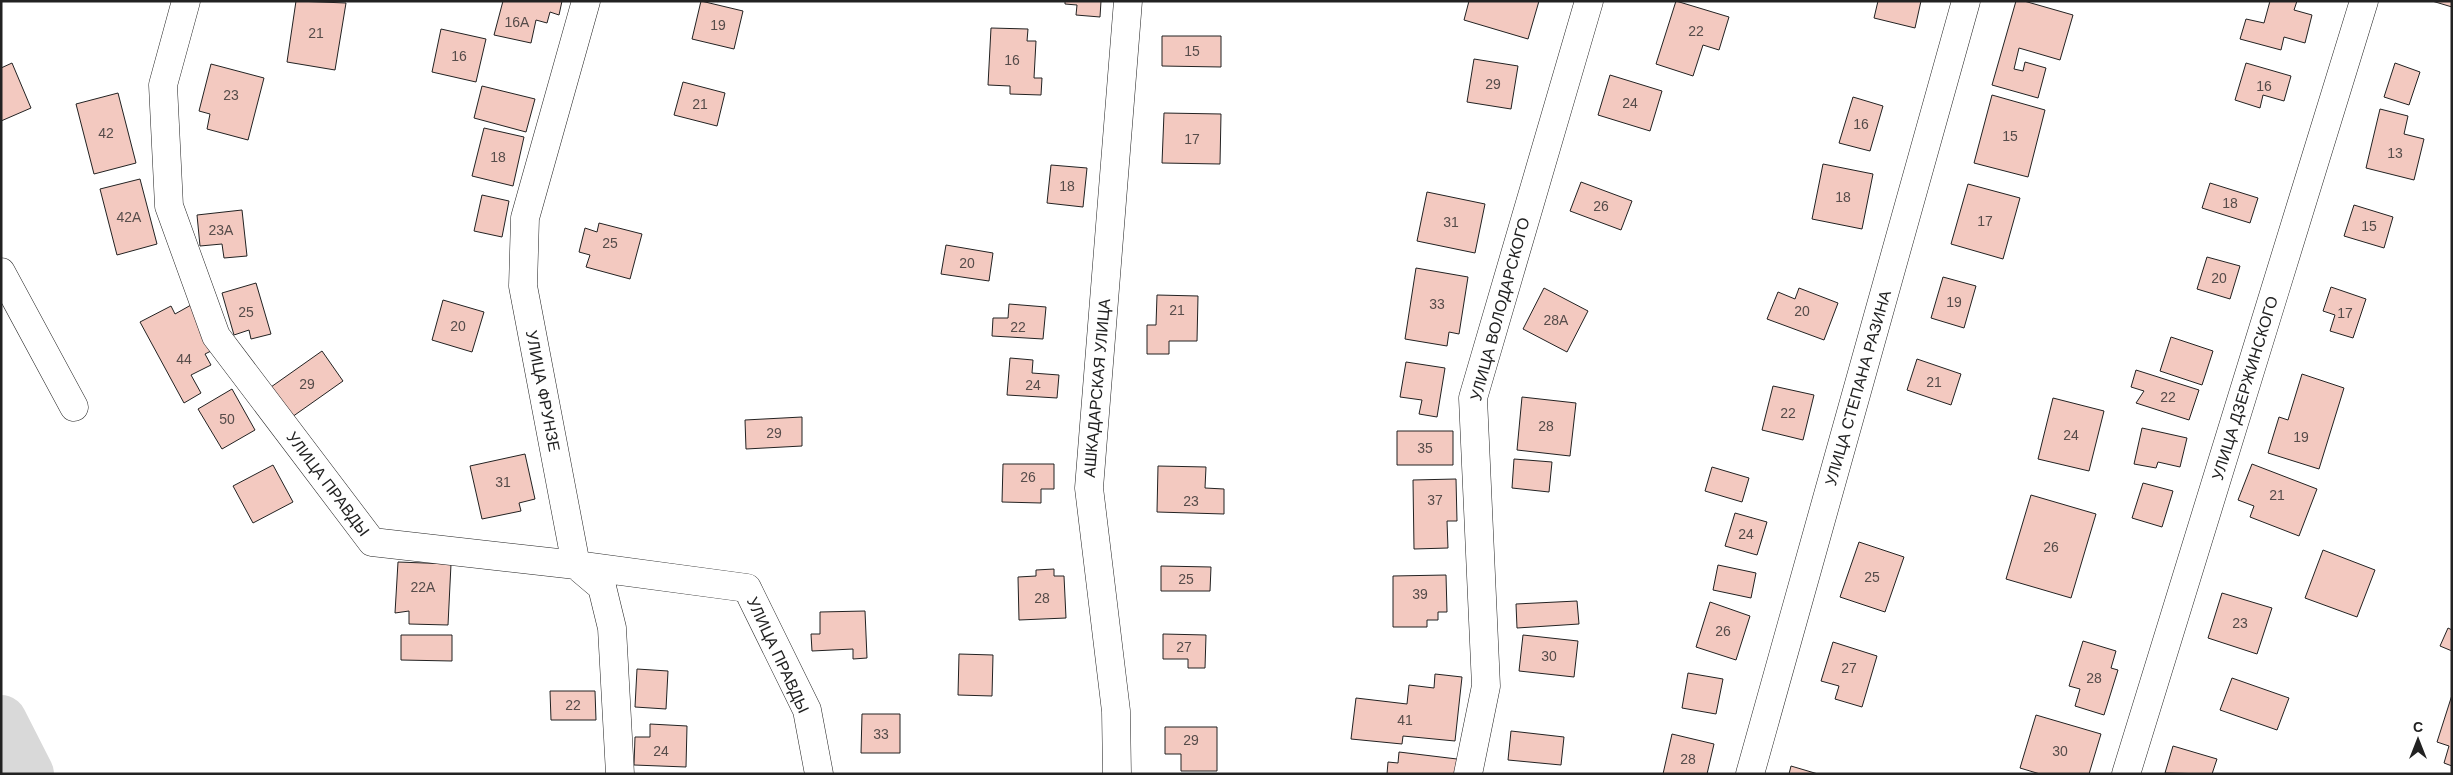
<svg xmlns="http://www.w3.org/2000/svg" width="2453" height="775" font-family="Helvetica,sans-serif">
<rect width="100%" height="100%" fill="#fff"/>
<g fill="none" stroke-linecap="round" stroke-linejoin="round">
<!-- river -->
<path stroke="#d9d9d9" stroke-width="52" d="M1 721 28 774"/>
</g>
<!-- building -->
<path fill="#f3c9c0" stroke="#222" d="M296 1 346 3 335 70 287 62Z
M503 1H562L559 15 550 12 547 23 536 20 531 43 494 35Z
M701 1 743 11 734 49 692 39Z
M1065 1H1101L1100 17 1076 15 1077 5 1065 4Z
M1469 1H1539L1528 39 1464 20Z
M1676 1 1729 17 1719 50 1703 45 1693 76 1656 64Z
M1878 1H1921L1915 28 1874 18Z
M2016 1H2024L2073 15 2060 60 2019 48 2014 69 2023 71 2025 62 2046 68 2038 98 1992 85Z
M2270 1H2297L2294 10 2312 15 2305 43 2284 37 2281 50 2240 39 2246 19 2264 23Z
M2432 1H2452V7Z
M991 28 1028 29 1027 41H1036L1034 78H1042L1041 95 1010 94V86L988 85Z
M441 29 486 39 476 82 432 72Z
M1162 36H1221V67L1162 66Z
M1474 59 1518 66 1511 109 1467 102Z
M12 63 31 108 1 121V68Z
M2246 63 2291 76 2284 101 2263 95 2260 108 2235 100Z
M2395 63 2420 72 2409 105 2384 97Z
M211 64 264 78 248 140 207 129 210 114 199 111Z
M1610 75 1662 91 1650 131 1598 115Z
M683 82 725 93 717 126 674 115Z
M482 86 535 99 526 132 474 118Z
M118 93 136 163 94 174 76 104Z
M1992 95 2045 110 2028 177 1974 163Z
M1853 97 1883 106 1870 151 1839 143Z
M2380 109 2408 116 2404 134 2424 139 2414 180 2366 168Z
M1164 113 1221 114 1220 164 1162 163Z
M484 128 524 137 513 186 472 176Z
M1823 164 1873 174 1862 229 1812 219Z
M1051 165 1087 168 1083 207 1047 203Z
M140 179 157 244 117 255 100 189Z
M1581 182 1632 201 1621 230 1570 211Z
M2210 183 2258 198 2250 223 2202 208Z
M1968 184 2020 198 2003 259 1951 244Z
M1427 192 1485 204 1475 253 1417 241Z
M482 195 509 201 502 237 474 231Z
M2354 205 2393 217 2384 248 2344 236Z
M242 210 247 256 224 258 222 244 200 246 197 215Z
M599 223 642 234 630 279 586 267 590 255 579 252 585 228 597 232Z
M946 245 993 253 989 281 941 274Z
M2207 257 2240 266 2230 299 2197 289Z
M1416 268 1468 277 1459 334 1449 332 1447 346 1405 339Z
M1943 277 1976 286 1964 328 1931 318Z
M256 283 271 334 251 339 249 330 234 335 222 293Z
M2331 287 2366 299 2353 338 2330 331 2335 315 2323 311Z
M1544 288 1588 311 1567 352 1523 329Z
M1799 288 1838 303 1824 340 1767 319 1778 292 1795 299Z
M1157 295 1198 296 1197 341H1169V354H1147V325H1156Z
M443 300 484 312 472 352 432 340Z
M1009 304 1046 307 1043 339 992 336 993 318H1008Z
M191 305 215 349 205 354 211 365 191 375 201 393 184 403 140 322 171 306 175 314Z
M2171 337 2213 351 2202 385 2160 371Z
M322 351 343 381 292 417 271 387Z
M1010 358 1033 360 1032 373 1059 375 1057 398 1007 395Z
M1917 359 1961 374 1951 405 1907 390Z
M1406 362 1445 368 1437 417 1419 414 1422 400 1400 397Z
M2136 370 2199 390 2189 420 2136 403 2144 391 2131 387Z
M2302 374 2344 388 2319 469 2268 453 2279 417 2288 420Z
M1773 386 1814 395 1803 440 1762 430Z
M232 389 255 430 222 449 198 409Z
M1522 397 1576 403 1570 456 1517 450Z
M2053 398 2104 411 2089 471 2038 459Z
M802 417V446L746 449 745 420Z
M2142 428 2187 438 2180 467 2158 462 2156 468 2134 464Z
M1397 431H1453V465H1397Z
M525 454 535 499 519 503 521 511 482 519 470 466Z
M1514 459 1552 462 1549 492 1512 488Z
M1003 464H1054V489H1041V503L1002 502Z
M2252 464 2317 489 2299 536 2250 517 2254 506 2238 500Z
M273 465 293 502 253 523 233 486Z
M1158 466 1206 467 1205 488 1224 489V514L1157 512Z
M1712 467 1749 478 1742 502 1705 491Z
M1456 479 1457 521H1447L1448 548 1414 549 1413 480Z
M2143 483 2173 491 2162 527 2132 518Z
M2031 495 2096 514 2071 598 2006 579Z
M1735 513 1767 522 1757 555 1725 546Z
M1859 542 1904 557 1885 612 1840 597Z
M2323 550 2375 570 2357 617 2305 598Z
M398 562 451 564 448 625 409 624V611L395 613Z
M1718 565 1756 573 1751 598 1713 590Z
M1161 566 1211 567 1210 591H1161Z
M1054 569V576H1064L1066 618 1019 620 1018 577 1036 576V570Z
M1446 575 1447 612H1438V620H1427V627H1393V576Z
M2222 593 2272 608 2257 654 2208 638Z
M1577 601 1579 624 1517 628 1516 604Z
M1710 602 1750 616 1736 660 1696 647Z
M865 611 867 658 853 659V649L812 651 811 634H820V612Z
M2448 628 2452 630V651L2440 646Z
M1163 634 1206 635 1205 668H1188V659H1163Z
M401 635H452V661L401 660Z
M1523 635 1578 641 1574 677 1519 671Z
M2083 641 2116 651 2111 668 2118 670 2104 715 2075 706 2080 689 2069 686Z
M1833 642 1877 656 1862 707 1835 699 1839 686 1821 681Z
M959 654 993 655 992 696 958 695Z
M637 669 668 671 666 709 635 707Z
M1688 673 1723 679 1716 714 1682 708Z
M1435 674 1462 677 1455 741 1403 736 1402 744 1351 739 1356 698 1407 704 1409 685 1434 688Z
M2232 678 2289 698 2277 730 2220 710Z
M550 691H595L596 720H551Z
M2452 695V766L2444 763 2449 746 2437 742Z
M862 714H900V753H861Z
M2036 715 2101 734 2089 774H2040L2020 768Z
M650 724 687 726 686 767 634 765 635 737H650Z
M1165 727H1217V771H1181V754H1165Z
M1511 731 1564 737 1561 765 1508 760Z
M1672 734 1714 744 1707 774H1663Z
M2173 746 2217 759 2212 774 2165 773Z
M1399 752 1457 759 1455 774H1387L1388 762 1398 763Z
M1791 766 1818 774H1789Z"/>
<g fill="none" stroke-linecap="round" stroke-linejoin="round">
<!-- minor casing -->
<g stroke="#222" stroke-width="29">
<path id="minor" d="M186 1 163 85 169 206 216 336 372 542 576 565 747 588 807 710 819 774
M586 1 525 218 523 286 576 565 602 587 612 628 620 774
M1 272 74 407
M1117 774 1116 711 1089 488 1128 1
M1468 774 1486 686 1473 398 1589 1
M1750 774 1966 1
M2126 774 2364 1"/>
</g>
<!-- minor -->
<use href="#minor" stroke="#fff" stroke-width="28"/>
</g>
<g text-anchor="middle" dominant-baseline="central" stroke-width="4" stroke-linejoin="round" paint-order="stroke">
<!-- number labels -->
<g font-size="14" fill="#564c4a">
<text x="517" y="22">16А</text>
<text x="718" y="25">19</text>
<text x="1696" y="31">22</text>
<text x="316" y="33">21</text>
<text x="1192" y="51">15</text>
<text x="459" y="56">16</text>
<text x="1012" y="60">16</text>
<text x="1493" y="84">29</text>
<text x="2264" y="86">16</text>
<text x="231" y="95">23</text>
<text x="1630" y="103">24</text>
<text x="700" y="104">21</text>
<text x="1861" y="124">16</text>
<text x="106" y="133">42</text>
<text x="2010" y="136">15</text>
<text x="1192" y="139">17</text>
<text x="2395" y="153">13</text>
<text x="498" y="157">18</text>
<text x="1067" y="186">18</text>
<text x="1843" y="197">18</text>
<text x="2230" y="203">18</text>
<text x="1601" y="206">26</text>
<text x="129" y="217">42А</text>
<text x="1985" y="221">17</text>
<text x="1451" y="222">31</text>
<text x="2369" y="226">15</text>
<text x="221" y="230">23А</text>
<text x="610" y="243">25</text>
<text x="967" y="263">20</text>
<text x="2219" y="278">20</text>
<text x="1954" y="302">19</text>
<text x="1437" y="304">33</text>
<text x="1177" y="310">21</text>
<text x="1802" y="311">20</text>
<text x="246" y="312">25</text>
<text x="2345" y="313">17</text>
<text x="1556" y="320">28А</text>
<text x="458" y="326">20</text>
<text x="1018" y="327">22</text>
<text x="184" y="359">44</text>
<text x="1934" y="382">21</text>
<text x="307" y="384">29</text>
<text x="1033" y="385">24</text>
<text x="2168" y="397">22</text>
<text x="1788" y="413">22</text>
<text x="227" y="419">50</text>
<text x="1546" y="426">28</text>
<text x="774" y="433">29</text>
<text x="2071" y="435">24</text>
<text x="2301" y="437">19</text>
<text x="1425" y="448">35</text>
<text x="1028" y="477">26</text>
<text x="503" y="482">31</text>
<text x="2277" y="495">21</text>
<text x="1435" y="500">37</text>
<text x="1191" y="501">23</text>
<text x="1746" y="534">24</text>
<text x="2051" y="547">26</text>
<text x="1872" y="577">25</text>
<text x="1186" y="579">25</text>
<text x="423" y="587">22А</text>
<text x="1420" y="594">39</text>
<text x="1042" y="598">28</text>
<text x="2240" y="623">23</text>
<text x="1723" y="631">26</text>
<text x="1184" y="647">27</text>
<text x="1549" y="656">30</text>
<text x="1849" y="668">27</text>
<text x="2094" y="678">28</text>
<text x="573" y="705">22</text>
<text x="1405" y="720">41</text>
<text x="881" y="734">33</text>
<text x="1191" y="740">29</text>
<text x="661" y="751">24</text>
<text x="2060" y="751">30</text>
<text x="1688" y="759">28</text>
</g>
<!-- street labels -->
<g font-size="16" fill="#222" stroke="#fff">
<text transform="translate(1500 309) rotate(-75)">УЛИЦА ВОЛОДАРСКОГО</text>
<text transform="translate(1097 388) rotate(-85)">АШКАДАРСКАЯ УЛИЦА</text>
<text transform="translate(1858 388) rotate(-74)">УЛИЦА СТЕПАНА РАЗИНА</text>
<text transform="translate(2245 388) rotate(-73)">УЛИЦА ДЗЕРЖИНСКОГО</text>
<text transform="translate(543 391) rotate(79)">УЛИЦА ФРУНЗЕ</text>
<text transform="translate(328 484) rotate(53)">УЛИЦА ПРАВДЫ</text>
<text transform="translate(778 655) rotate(65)">УЛИЦА ПРАВДЫ</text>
</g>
</g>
<!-- border -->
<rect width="2453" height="775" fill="none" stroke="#222222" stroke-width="5"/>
<!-- north arrow -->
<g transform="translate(2418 740)" stroke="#ffffff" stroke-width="4" paint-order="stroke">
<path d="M0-4L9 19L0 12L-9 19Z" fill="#222222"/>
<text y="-8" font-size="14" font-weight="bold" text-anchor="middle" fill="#222222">С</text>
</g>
</svg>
